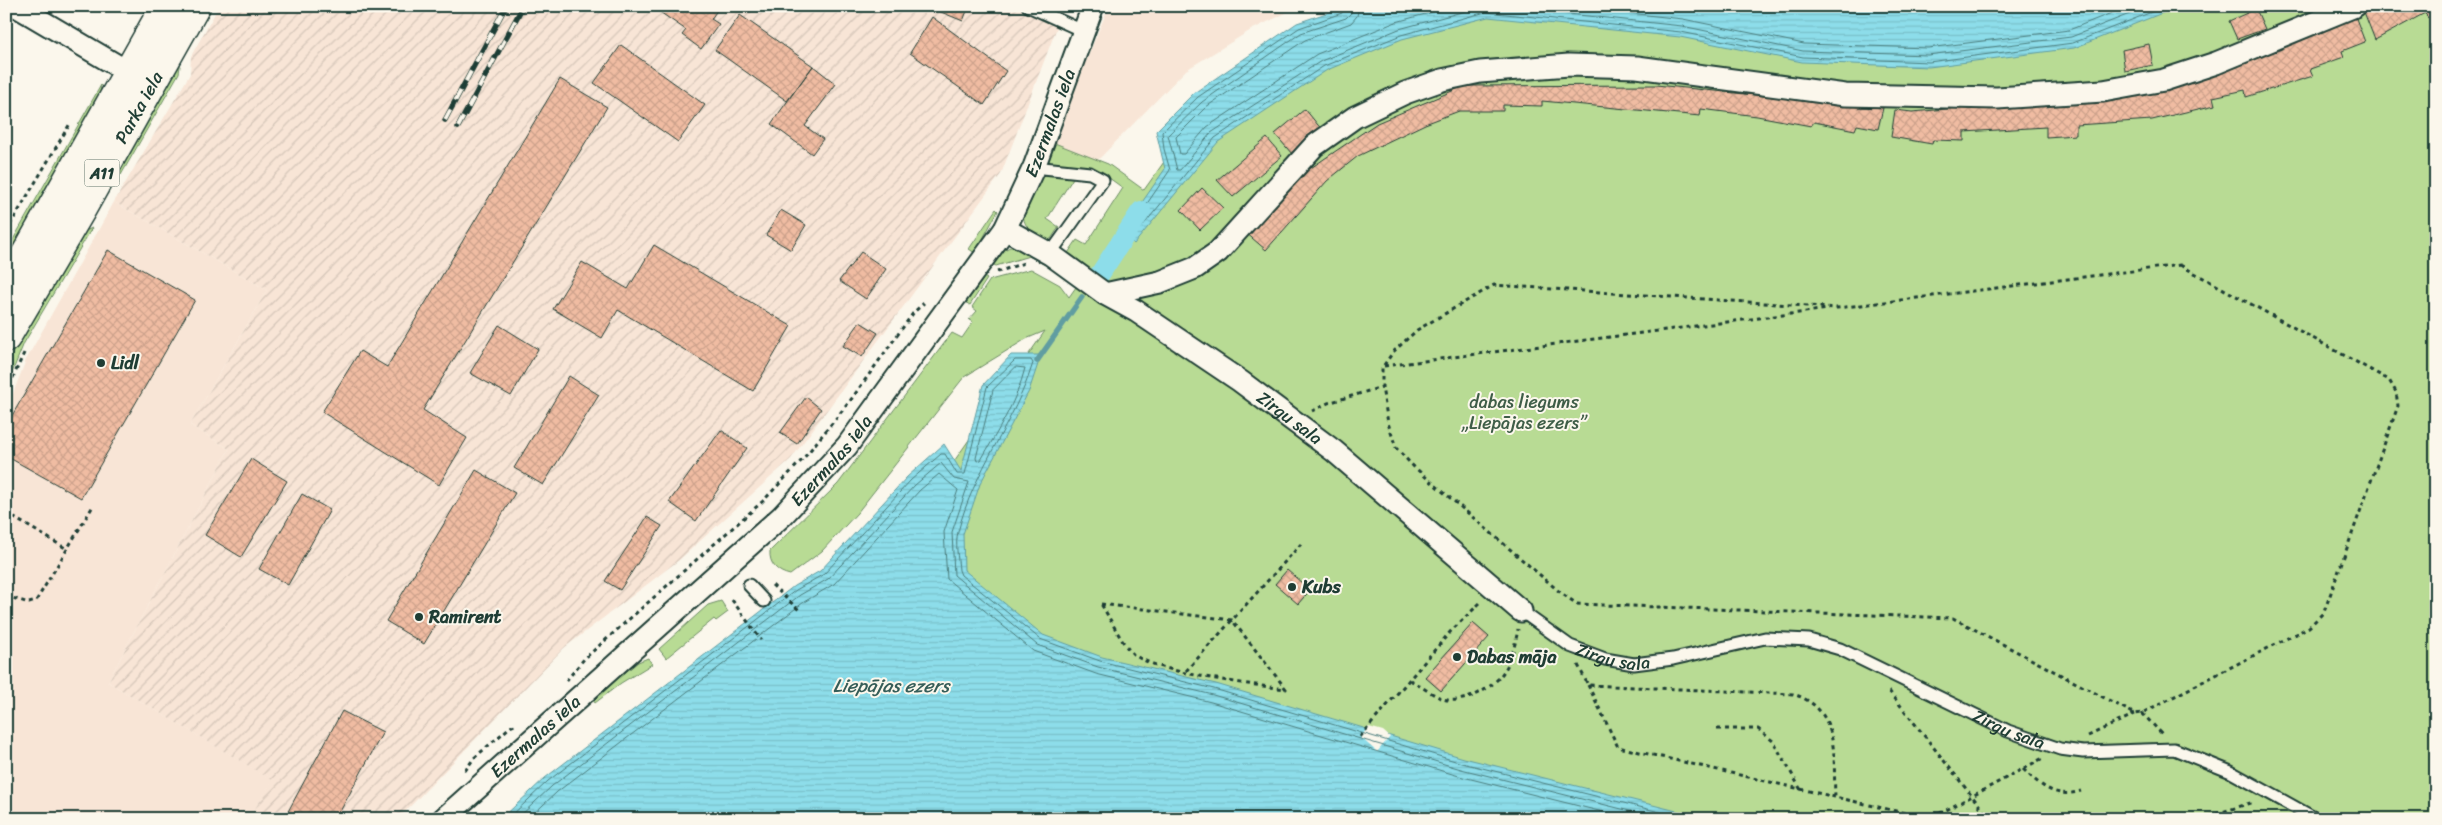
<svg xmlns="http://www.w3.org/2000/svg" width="2442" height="825" font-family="Sriracha,sans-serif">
<defs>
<pattern id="industrial-furrows" width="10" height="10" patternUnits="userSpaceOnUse" patternTransform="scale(1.25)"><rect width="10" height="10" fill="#f8e5d6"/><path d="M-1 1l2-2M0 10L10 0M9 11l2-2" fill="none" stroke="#d4c5b8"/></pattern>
<pattern id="water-rules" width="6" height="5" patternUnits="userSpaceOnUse" patternTransform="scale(1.25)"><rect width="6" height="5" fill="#8dddea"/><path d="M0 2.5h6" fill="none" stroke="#79bfc9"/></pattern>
<pattern id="building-cross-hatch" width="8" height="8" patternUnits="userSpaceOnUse" patternTransform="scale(1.25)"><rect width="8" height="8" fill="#f0bca2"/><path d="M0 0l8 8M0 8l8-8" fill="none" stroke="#cda28c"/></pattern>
</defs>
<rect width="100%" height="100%" fill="#fbf7ec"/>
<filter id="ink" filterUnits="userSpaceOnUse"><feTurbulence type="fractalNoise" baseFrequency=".02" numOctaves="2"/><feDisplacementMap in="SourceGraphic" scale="10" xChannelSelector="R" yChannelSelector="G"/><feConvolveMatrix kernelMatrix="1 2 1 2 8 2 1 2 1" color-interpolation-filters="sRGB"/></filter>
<g filter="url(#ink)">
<!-- built -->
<path fill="#f8e5d6" d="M1109 6H1293L1294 9 1251 30 1186 70 1098 160 1052 142Z
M114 202 267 290 190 425 229 449 108 682 273 780 249 819H6V411L26 360Z"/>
<!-- industrial -->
<path fill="url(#industrial-furrows)" d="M219 6H1065L1001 174 791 459 679 560 564 648 398 819H249L272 780 108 682 229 449 190 425 267 290 114 202 190 74 191 56Z"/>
<!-- green -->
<path fill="#b8db94" stroke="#6c8c64" d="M1438 6H2436V819H613L876 573 1045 331 1026 339 964 377 857 513 822 551 790 575C777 572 769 564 770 551L838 484 952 333 962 338 973 322 969 320 977 311 972 307 990 280 1031 269 1060 285 1069 297 1088 270 1066 256 1077 240 1086 245 1123 188 1098 170 1047 162 1052 142 1108 164 1144 190 1181 138Z
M182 53 179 73 121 175 120 168Z
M101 85 99 103 14 251 6 258V252Z
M1052 174 1073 178 1047 219 1059 227 1051 239 1044 241C1009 220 1026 204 1041 176Z
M996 209 998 211 975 253 969 249Z
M92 228 24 343 7 385C3 345 60 268 81 233Z
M1010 247H1019L1051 266H1047L1029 256 996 266 992 264 1000 252Z
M984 277 987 279 970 305 965 302Z
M721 601 728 612 716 621 714 619 666 658 659 649 708 605Z
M648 658 652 664 621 683 595 703 592 699 638 662Z"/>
<!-- water -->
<path fill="url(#water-rules)" stroke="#619da1" d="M1347 6H2180L2074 48 1929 67 1802 62 1680 37 1488 17 1402 39 1327 70 1218 142 1134 244 1128 238 1125 227 1165 169 1156 131 1194 93 1297 23Z
M1011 355H1041L1029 391 980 484 963 534 964 570 1043 635 1102 657 1216 684 1464 758 1709 819H501L545 778 794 586 820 571 907 477 944 444 961 471 983 385Z"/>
<!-- pier -->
<path fill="#fbf7ec" d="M1369 727 1383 731 1390 737 1377 752 1360 737Z"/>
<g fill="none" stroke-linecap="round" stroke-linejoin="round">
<!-- shore -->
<path stroke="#4b7d7d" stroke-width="1" d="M1345 6 1342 13 1299 28 1198 97 1162 132 1164 149 1170 170 1131 227 1132 234H1136L1215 138 1324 66 1401 35 1486 12 1681 32 1803 57 1929 62 2073 43 2167 6
M1352 6 1351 13 1346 18 1301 33 1202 102 1168 135 1177 170H1180L1211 133 1321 61 1399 29 1484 6
M1359 6 1357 16 1351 23 1305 40 1206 107 1176 137 1180 154H1184L1207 127 1317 54 1396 22 1455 6
M1493 6 1682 26 1803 51 1928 55 2071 37 2150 6
M1565 6 1683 19 1804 44 1928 48 2069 30 2129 6
M1016 367 1025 368C1017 401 997 432 981 460L977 461 976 458 993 390Z
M508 819 548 781 796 590 824 574 911 480 941 454H945L957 474H965L987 387 1015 360H1031L1033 363C1015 422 973 471 958 532 955 543 958 558 959 570L961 575 1040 639 1100 661 1214 689 1462 763 1688 819
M517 819 552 786 800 595 828 579 915 485 941 463 954 479 969 482 952 532 954 575 1037 645 1098 667 1213 695 1461 769 1662 819
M528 819 557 792 804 602 834 584 920 490 939 474 958 490 944 532 947 579 1033 651 1096 674 1211 702 1459 776 1631 819"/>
<!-- stream -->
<path stroke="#619da1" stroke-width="5.5" d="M1037 361 1082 297"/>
<!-- canal -->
<path stroke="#8dddea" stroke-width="20" d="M1100 274 1141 211"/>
</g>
<!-- building -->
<path fill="url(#building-cross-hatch)" stroke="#1f3d34" d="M651 6H720L711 19 719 24 701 49 682 35 686 30Z
M938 6H969L963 21 936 10Z
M2373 6H2436V13L2428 18 2425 13 2375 40 2364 12Z
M2256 9 2265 29 2237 39 2229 21Z
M740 15 813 66 787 101 715 50Z
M2355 16 2365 42 2342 51 2344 57 2310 69 2313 76 2246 97 2245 90 2213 97 2215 105 2152 120 2076 125V135L2046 137V127L1964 132V141L1933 140 1932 144 1891 137 1895 110 1912 112 2156 91Z
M932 17 1006 71 984 105 910 53Z
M2149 44 2153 65 2125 71 2122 50Z
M621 45 705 105 678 142 594 83Z
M813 66 836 84 805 126 823 139 812 154 771 124Z
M560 79 607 107 423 410 467 438 439 485 322 412 360 351 387 367Z
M1656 85 1883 108 1878 129 1857 125 1855 130 1814 122 1811 126 1757 116 1701 109 1700 116 1542 101V106L1503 105V111H1459L1425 124 1358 156 1327 181 1266 250 1245 232 1302 174 1377 123 1464 86Z
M1305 109 1322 130 1292 154 1275 134Z
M1267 138 1282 156 1233 197 1217 180Z
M1202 188 1223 208 1200 230 1181 210Z
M781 210 806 225 791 250 766 235Z
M654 245 791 326 753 391 618 310 602 338 553 309 582 262 628 289Z
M108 250 195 300 81 498 6 456V426Z
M861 252 886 269 866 299 839 281Z
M860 322 878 333 862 357 843 346Z
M499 325 538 349 511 396 470 373Z
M569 376 599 395 543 485 514 468Z
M806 397 821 409 797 444 780 433Z
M721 430 747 448 696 521 669 502Z
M251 459 287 481 241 557 205 535Z
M476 470 515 493 424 644 386 621Z
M302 494 330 510 288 585 259 569Z
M647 517 662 526 620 590 605 581Z
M1287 570 1310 590 1298 604 1275 584Z
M1473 623 1489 637 1441 691 1425 677Z
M342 711 383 732 336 819H284Z"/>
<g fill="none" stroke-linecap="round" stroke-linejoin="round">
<!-- service casing -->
<g stroke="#1f3d34" stroke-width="15">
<g id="service">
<path d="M1028 6 1083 31"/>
<path d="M1034 167 1090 173 1103 180 1050 254"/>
<path d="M749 585 764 601"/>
<path id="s1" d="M1521 611 1570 646 1605 659 1634 664 1673 659 1765 638 1809 640 1840 649 2008 731 2060 749 2083 752 2174 749 2231 772 2316 819"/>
</g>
</g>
<!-- minor casing -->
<g stroke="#1f3d34" stroke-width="25">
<g id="minor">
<path d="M16 6 128 72"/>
<path id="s2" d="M1005 229 1050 254 1105 294 1136 311 1240 381 1334 451 1521 611"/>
<path d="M1105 294 1160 282 1195 268 1218 252 1314 146 1355 117 1405 93 1442 80 1480 72 1569 65 1637 67 1845 95 1997 98 2103 91 2164 80 2216 63 2355 6"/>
<path id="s3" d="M443 819 782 516 847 446 1005 229 1034 167 1093 6"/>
</g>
</g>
<!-- trunk casing -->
<g stroke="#1f3d34" stroke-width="31">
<g id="trunk">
<path d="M6 289 165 6"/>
<path id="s4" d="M6 338 82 209 196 6"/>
</g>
</g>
<!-- path -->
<path stroke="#1f3d34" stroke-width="3" stroke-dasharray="4 4" stroke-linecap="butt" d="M6 232 71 122
M2180 265 2389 380 2396 392 2398 406 2324 612 2309 627 2142 713 2135 714 1953 618 1577 604 1561 593 1413 466 1396 448 1388 423 1382 387V368L1393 352 1417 330 1494 285 1837 308Z
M997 272 1024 263
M1384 366 1829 309
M6 393 24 353
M1312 411 1328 403 1382 387
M6 513 67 549
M772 585 799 610
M6 596 29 603 36 601 93 506
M732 600 761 640
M1101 604 1232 620 1286 689C1255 685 1153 673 1132 653 1122 644 1109 616 1101 604Z
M1578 665 1588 685 1793 694C1841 709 1833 756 1835 797L1922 817 1935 816 2043 758
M1186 671 1301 544
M1410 680C1420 686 1432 694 1443 699 1452 702 1465 699 1473 696 1505 681 1512 662 1518 629
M566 681 584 659 763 501 803 459 850 401 914 312 924 303
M1588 685 1618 747 1835 797
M1889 691 1990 819
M2142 713 2163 735
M1717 729H1758L1773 741 1801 790
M2088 736 2135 714
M1360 737 1451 631 1481 602
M2023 769C2041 786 2055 799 2081 791
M465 771 474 758 510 727 517 724
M416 819 423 812
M2201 819 2253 802"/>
<!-- service -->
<use href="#service" stroke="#fbf7ec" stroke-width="11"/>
<!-- minor -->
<use href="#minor" stroke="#fbf7ec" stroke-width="21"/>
<!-- trunk -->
<use href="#trunk" stroke="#fbf7ec" stroke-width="28"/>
<!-- rail casing -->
<g stroke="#1f3d34" stroke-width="5.5">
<path id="rail" d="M445 120 506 6
M458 127 523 6"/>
</g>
<!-- rail -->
<use href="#rail" stroke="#fbf7ec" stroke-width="4" stroke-dasharray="11" stroke-linecap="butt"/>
</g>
</g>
<!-- markers -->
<g fill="#1f3d34" stroke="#fbf7ec" stroke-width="2">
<circle cx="101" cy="363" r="5"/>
<circle cx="1292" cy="587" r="5"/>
<circle cx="419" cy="617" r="5"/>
<circle cx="1457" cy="657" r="5"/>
</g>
<g text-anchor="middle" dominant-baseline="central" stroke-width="4" stroke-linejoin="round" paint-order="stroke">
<!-- shield labels -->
<rect fill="#fbf7ec" stroke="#61756b" stroke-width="1" x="84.5" y="159.5" width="35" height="27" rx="4"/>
<g font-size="16" font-weight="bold" fill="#1f3d34">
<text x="102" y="173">A11</text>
</g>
<!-- street labels -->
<g font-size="18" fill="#1f3d34" stroke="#fbf7ec">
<text stroke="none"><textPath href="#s4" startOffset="266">Parka iela</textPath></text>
<text stroke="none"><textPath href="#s3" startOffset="934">Ezermalas iela</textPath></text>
<text stroke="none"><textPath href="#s2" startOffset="342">Zirgu sala</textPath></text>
<text stroke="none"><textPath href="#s3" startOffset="529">Ezermalas iela</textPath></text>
<text stroke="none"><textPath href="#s1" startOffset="105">Zirgu sala</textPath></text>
<text stroke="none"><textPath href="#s1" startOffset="524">Zirgu sala</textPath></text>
<text stroke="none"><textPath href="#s3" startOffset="124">Ezermalas iela</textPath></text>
</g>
<!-- poi labels -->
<g font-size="18" font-weight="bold" fill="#1f3d34" stroke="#fbf7ec" text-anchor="start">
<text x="111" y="363">Lidl</text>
<text x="1302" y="587">Kubs</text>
<text x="429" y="617">Ramirent</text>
<text x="1467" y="657">Dabas māja</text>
</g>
<!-- park labels -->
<g font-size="18" fill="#3e5d47" stroke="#fbf7ec">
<text x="1524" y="402">dabas liegums<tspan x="1524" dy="21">„Liepājas ezers”</tspan></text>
</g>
<!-- water labels -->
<g font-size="19" font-style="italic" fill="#355d58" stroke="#fbf7ec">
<text x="891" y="685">Liepājas ezers</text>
</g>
</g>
<!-- margin -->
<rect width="2442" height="825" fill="none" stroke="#fbf7ec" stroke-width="25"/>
<rect x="12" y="12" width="2417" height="800" fill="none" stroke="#1f3d34" stroke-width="2" filter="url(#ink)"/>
</svg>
